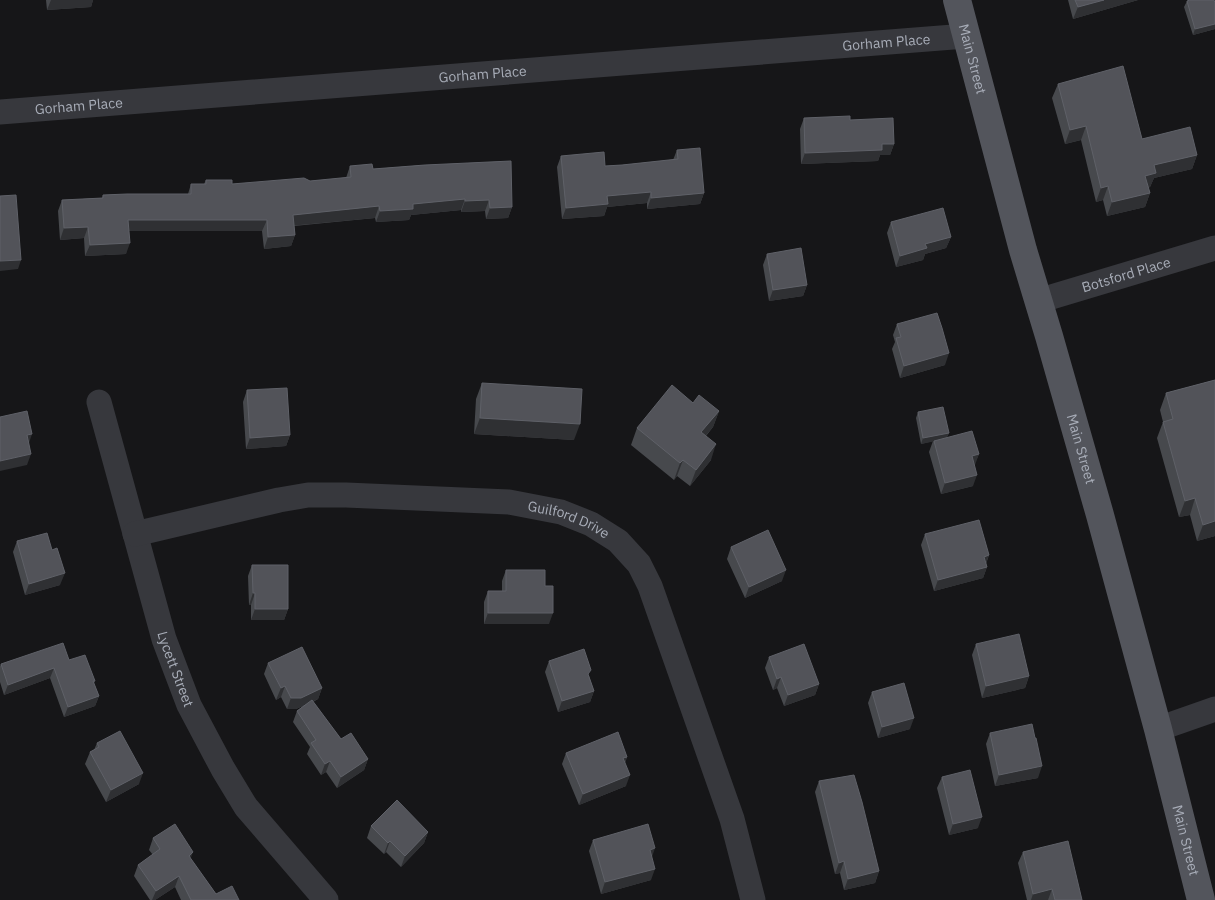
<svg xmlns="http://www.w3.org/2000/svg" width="1215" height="900" font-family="'IBM Plex Sans',sans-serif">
<rect width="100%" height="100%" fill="#161618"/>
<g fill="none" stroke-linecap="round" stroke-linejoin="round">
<!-- minor -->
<g stroke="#37383d" stroke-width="25">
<path id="s1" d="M0 112 966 36"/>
<path id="s2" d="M1038 301 1215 248"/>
<path id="s3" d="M99 402 164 639 189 705 223 769 246 807 326 900"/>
<path id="s4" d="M135 534 279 500 308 495H346L509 502 561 512 591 524 618 541 639 564 650 586 732 819 753 900"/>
<path d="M1158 729 1215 709"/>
</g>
<!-- primary -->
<path stroke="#53555c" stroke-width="28" id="s5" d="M957 0 1023 250 1049 336 1100 515 1158 729 1201 900"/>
</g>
<!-- wall -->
<path fill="#47494d" d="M46 0H93L91 7 47 10Z
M1068 0H1138L1073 19Z
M1187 1 1215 3V29L1193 35 1184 7Z
M1058 84 1142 139 1197 155 1192 169 1154 178 1150 187 1148 188 1150 193 1145 207 1107 216 1103 200 1096 202 1081 140 1065 144 1052 98Z
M804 118 850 120 894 144 890 155H880L878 161 801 164 800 129Z
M677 150 704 193 700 204 647 209V203L607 207 604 216 562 219 557 167 561 156 605 166 622 165 673 160Z
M425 165 512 207 508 218 486 219 485 211 461 212V210L411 215 409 220 376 222 375 218 294 226 295 235 291 246 264 249 262 231H129L126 254 85 256 84 238 60 240 58 211 62 200 102 198 103 195 188 194 191 184H204L206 180 232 184 310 181 346 178 350 166 373 169Z
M891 222 951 237 946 248 925 254 923 260 896 267 887 233Z
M767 254 807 285 803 296 769 301 763 265Z
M897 324 945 365 900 378 892 349 895 342 893 335Z
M1215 380V536L1197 541 1190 515 1179 517 1157 438 1163 422 1160 410 1166 393Z
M482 383 574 440 474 434 476 399Z
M247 390 290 435 286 446 246 449 243 402Z
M693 403 719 411 713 427 706 436 711 460 690 486 677 476 674 480 631 445 637 428Z
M918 412 949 433 947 437 979 454 974 465 973 486 941 494 929 452 933 441 921 444 916 418Z
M925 534 989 555 986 564 987 567 983 578 934 591 921 545Z
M17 541 60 585 25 595 13 552Z
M731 547 782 581 745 598 727 559Z
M252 565 288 609 284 620H251V605H249L248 576Z
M506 570 545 586 549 624H484V602L488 591H502V581Z
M976 644 1029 676 1025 688 982 698 972 655Z
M769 657 819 684 815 695 784 706 777 688 773 690 765 668Z
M69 660 95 681 94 683 99 696 95 706 64 717 50 678 4 695 0 682V666L1 664Z
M549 661 589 676 594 691 590 702 558 712 545 672Z
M268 663 322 688 318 699 313 702 341 739 368 759 364 770 337 788 326 772 321 775 307 754 310 747 293 722 297 711 303 706 296 709H287L281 697 276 700 264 674Z
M872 692 910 729 878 738 868 703Z
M990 733 1035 738 1038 778 995 786 986 744Z
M97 743 139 784 106 802 85 764 90 752 94 750Z
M566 753 627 757 625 763 626 786 579 805 562 764Z
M942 777 978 828 949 835 937 788Z
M819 781 879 871 875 883 844 890 840 873 835 874 815 792Z
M371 826 428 832 424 843 401 867 386 852 384 854 367 838Z
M153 838 191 859 216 894 239 900H181L175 887 155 900H150L134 876 138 865 153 855 149 850Z
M593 840 652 857 651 880 601 894 589 851Z
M1023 852 1082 900H1027L1018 863Z"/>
<!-- shaded-wall -->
<path fill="#2f3033" d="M51 0H93L91 7 47 10Z
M1104 0H1138L1073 19 1078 7Z
M1215 24V29L1193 35 1195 29Z
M1086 126 1081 140 1065 144 1070 130Z
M882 144H894L890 155H880L878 161 801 164 805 153Z
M1197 155 1192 169 1154 178 1150 187 1140 190 1145 176 1154 165Z
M1108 186 1103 200 1096 202 1101 188Z
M651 192 647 203 607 207 604 216 562 219 566 208 607 196Z
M704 193 700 204 647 209 651 198Z
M1150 193 1145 207 1107 216 1112 202Z
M465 199 461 210 411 215 409 220 376 222 380 211 413 204Z
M489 200 485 211 461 212 465 201Z
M379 206 375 218 289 226 293 215Z
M512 207 508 218 486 219 490 208Z
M128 220H267L262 231H124Z
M88 227 84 238 60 240 64 228Z
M295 235 291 246 264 249 268 237Z
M951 237 946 248 925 254 923 260 896 267 900 256 925 244Z
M130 243 126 254 85 256 90 245Z
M21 260 18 269 0 271V261Z
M807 285 803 296 769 301 773 290Z
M949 353 945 365 900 378 904 366Z
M719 411 713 427 695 448 701 432Z
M480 418 580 424 574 440 474 434Z
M949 433 946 439 921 444 923 438Z
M32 434 28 446 27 435Z
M290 435 286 446 246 449 250 438Z
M716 444 711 460 690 486 696 470Z
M31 454 27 465 0 471V461Z
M979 454 975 465 967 468 972 456Z
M683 460 677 476 674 480 680 463Z
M977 475 973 486 941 494 945 483Z
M1195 498 1190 515 1179 517 1185 501Z
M1215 521V536L1197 541 1203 525Z
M989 555 985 566 984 557Z
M987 567 983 578 934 591 938 580Z
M786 570 782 581 745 598 749 587Z
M65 573 60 585 25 595 29 584Z
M253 593H255L251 605H249Z
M255 609H288L284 620H251Z
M488 613H553L549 624H484Z
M54 668 50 678 4 695 8 685Z
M1029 676 1025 688 982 698 986 686Z
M781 677 777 688 773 690 777 679Z
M819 684 815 695 784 706 788 695Z
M285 686 281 697 276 700 281 688Z
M322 688 318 699 296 709H287L291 698Z
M594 691 590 702 558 712 562 701Z
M99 696 95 706 64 717 68 707Z
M914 718 910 729 878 738 882 727Z
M627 757 623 768V758Z
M368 759 364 770 337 788 341 777Z
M330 761 326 772 321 775 325 764Z
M1042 766 1038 778 995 786 999 775Z
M143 773 139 784 106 802 111 790Z
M630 775 626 786 579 805 583 794Z
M982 817 978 828 949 835 953 824Z
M428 832 424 843 401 867 405 856Z
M390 841 386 852 384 854 388 843Z
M655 848 651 860 650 850Z
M193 852 189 863V856Z
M844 861 840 873 835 874 839 863Z
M655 869 651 880 601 894 605 882Z
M879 871 875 883 844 890 848 879Z
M179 876 175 887 155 900H152L156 891Z
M1052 889 1048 900H1031L1033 894Z"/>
<!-- building -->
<path fill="#525359" stroke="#5f6168" d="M1075 0H1104L1078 7Z
M1190 0H1214L1215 3V24L1195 29 1187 1Z
M1123 66 1142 139 1190 127 1197 155 1154 165 1156 173 1145 176 1150 193 1112 202 1108 186 1101 188 1086 126 1070 130 1058 84Z
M850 116V120L893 118 894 144H882V150L805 153 804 118Z
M700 148 704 193 651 198V192L607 196 608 204 566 208 561 156 604 152 605 166 622 165 678 159 677 150Z
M511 161 512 207 490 208 489 200 465 201V199L413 204V209L380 211 379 206 293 215 295 235 268 237 267 220H128L130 243 90 245 88 227 64 228 62 200 103 198V195L127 194H191V184H206V180H232V184L304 178 310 181 351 177 350 166 372 164 373 169 425 165Z
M16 195 21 260 0 261V196Z
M943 208 951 237 925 244 927 248 900 256 891 222Z
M801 248 807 285 773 290 767 254Z
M937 313 942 328 949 353 904 366 896 338 901 337 897 324Z
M1215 380V521L1203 525 1195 498 1185 501 1163 422 1173 419 1166 393Z
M482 383 582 389 580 424 480 418Z
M672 385 693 403 699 395 719 411 701 432 716 444 696 470 683 460 680 463 637 428Z
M287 388 290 435 250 438 247 390Z
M943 407 949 433 923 438 918 412Z
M27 411 32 434 27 435 31 454 0 461V417Z
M972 431 979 454 972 456 977 475 945 483 934 441Z
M979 520 989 555 984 557 987 567 938 580 925 534Z
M768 530 786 570 749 587 731 547Z
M47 533 52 550 57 548 65 573 29 584 17 541Z
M252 565H288V609H255V593H253Z
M506 570H545V586H553V613H488V591H506Z
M1019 634 1029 676 986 686 976 644Z
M63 643 69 660 85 655 95 681H93L99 696 68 707 54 668 8 685 1 664Z
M804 644 819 684 788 695 781 677 777 679 769 657Z
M302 647 322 688 301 698H291L285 686 281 688 268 663Z
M584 649 591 670 588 674 594 691 562 701 549 661Z
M904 683 914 718 882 727 872 692Z
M312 700 341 739 351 733 368 759 341 777 330 761 325 764 311 743 316 740 297 711Z
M1032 724 1035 738H1036L1042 766 999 775 990 733Z
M120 731 143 773 111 790 90 752 99 747 97 743Z
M618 732 627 757 623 758 630 775 583 794 566 753Z
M970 770 982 817 953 824 942 777Z
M854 775 862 802 879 871 848 879 844 861 839 863 819 781Z
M397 800 428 832 405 856 390 841 388 843 371 826Z
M175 824 193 852 189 856 216 894 232 886 239 900H191L179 876 156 891 138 865 160 849 153 838Z
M648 824 655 848 650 850 655 869 605 882 593 840Z
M1068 841 1082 900H1055L1052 889 1033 894 1023 852Z"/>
<g text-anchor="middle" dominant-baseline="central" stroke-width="4" stroke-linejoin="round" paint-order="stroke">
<!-- street labels -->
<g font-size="14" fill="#a8adb8" stroke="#111113">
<text stroke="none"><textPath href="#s1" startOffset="889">Gorham Place</textPath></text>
<text stroke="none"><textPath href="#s5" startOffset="61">Main Street</textPath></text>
<text stroke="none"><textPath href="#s1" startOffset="484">Gorham Place</textPath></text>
<text stroke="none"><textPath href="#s1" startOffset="79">Gorham Place</textPath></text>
<text stroke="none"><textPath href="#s2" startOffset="92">Botsford Place</textPath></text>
<text stroke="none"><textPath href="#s5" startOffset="466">Main Street</textPath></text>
<text stroke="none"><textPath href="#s4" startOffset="441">Guilford Drive</textPath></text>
<text stroke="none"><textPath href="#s3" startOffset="278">Lycett Street</textPath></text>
<text stroke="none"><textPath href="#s5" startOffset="871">Main Street</textPath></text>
</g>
</g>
</svg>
